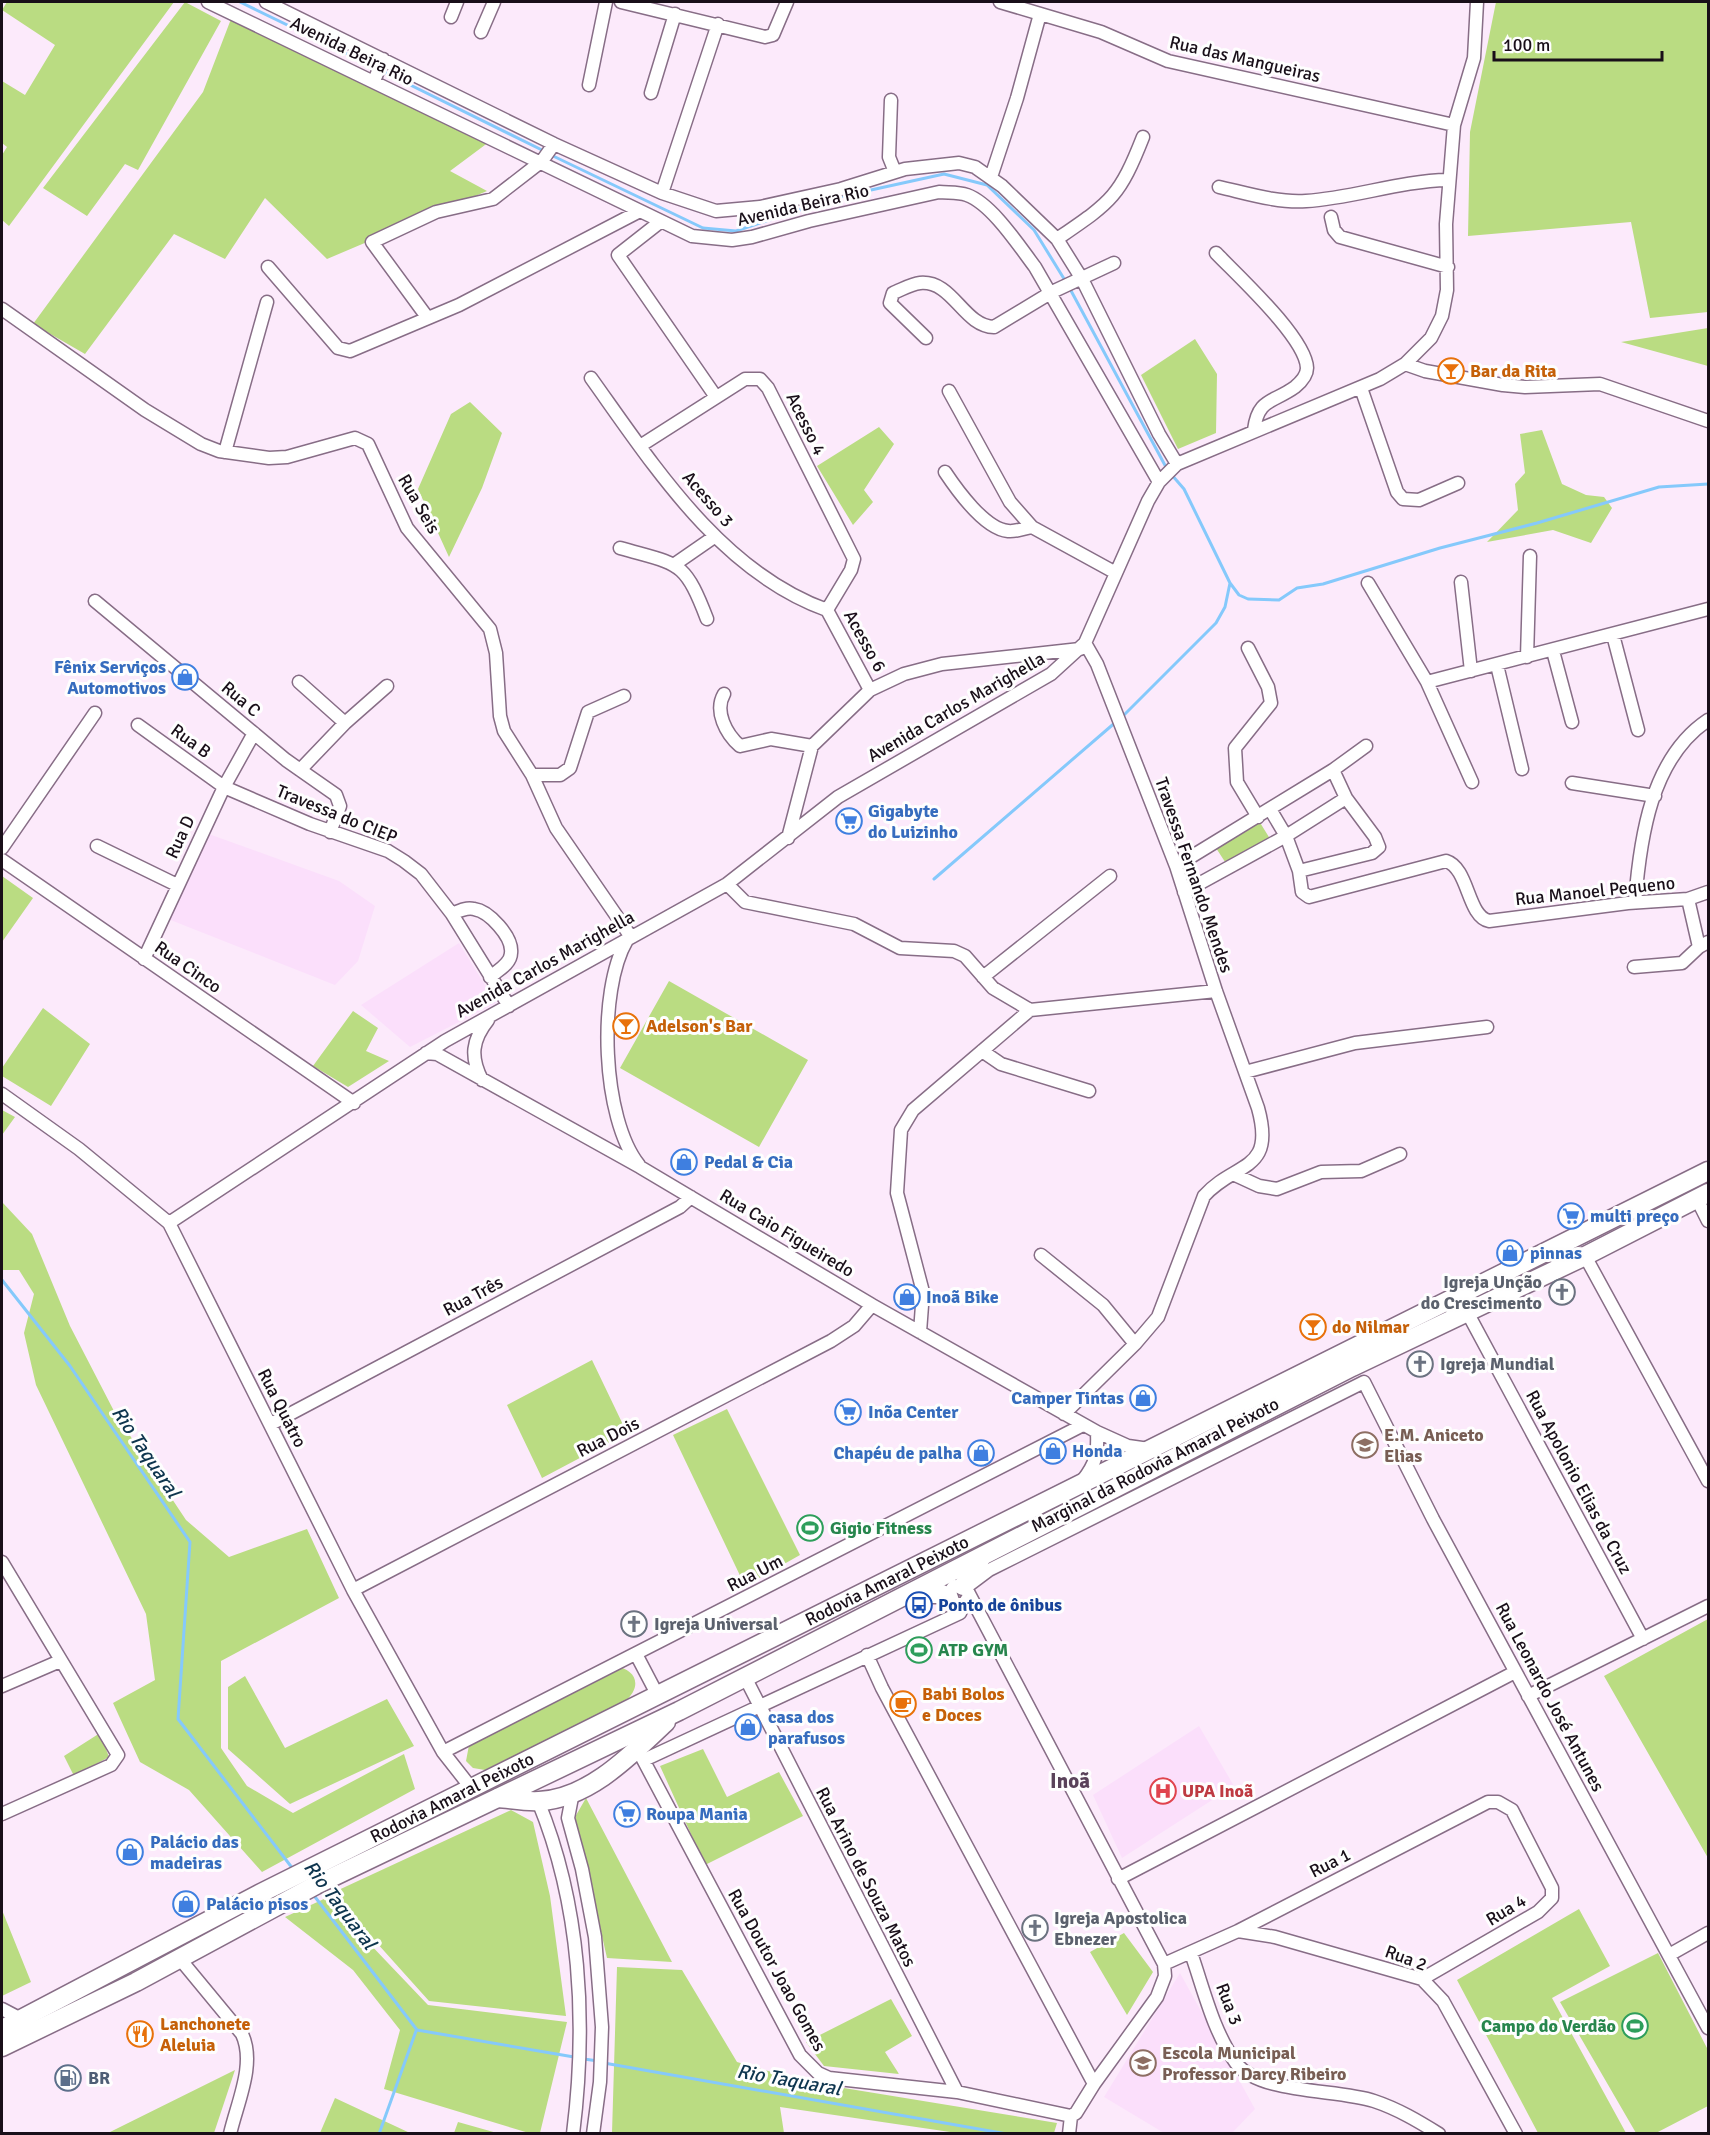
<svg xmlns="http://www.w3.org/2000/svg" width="1710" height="2135" font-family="Signika,sans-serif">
<rect width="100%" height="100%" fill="#fceafb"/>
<!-- built -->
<path fill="#fbdffb" d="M206 833 339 881 375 906 358 961 335 985 168 919Z
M459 943 496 1003 410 1047 361 1005Z
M1199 1726 1234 1786 1122 1858 1093 1795Z
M1180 1973 1255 2109 1232 2133H1164L1104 2097Z"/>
<!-- green -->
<path fill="#badc82" d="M7 2H174L9 226 2 220V155L7 147 2 143V81L25 95 55 45 2 10Z
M185 2 221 21 138 170 125 164 87 216 43 188Z
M1496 2H1708V312L1650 318 1631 222 1468 236 1470 132Z
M231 19 489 142 450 171 487 191 327 259 265 198 225 259 174 234 85 354 33 324 203 92Z
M1708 328V366L1621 342Z
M1195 339 1217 374 1216 433 1178 449 1141 375Z
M470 402 502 433 482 488 449 557 418 489 451 414Z
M879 427 894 444 864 490 873 502 853 525 817 466Z
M1542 430 1562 484 1586 495 1604 497 1612 508 1591 543 1553 530 1487 542 1518 510 1515 484 1525 473 1520 434Z
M1259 821 1272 842 1229 868 1216 848Z
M2 876 33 898 2 942Z
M669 981 808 1060 759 1147 620 1068Z
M43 1008 90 1044 51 1106 2 1076V1068Z
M353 1011 378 1028 366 1051 389 1061 348 1087 313 1066Z
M2 1110 15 1117 2 1135Z
M2 1202 32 1234 70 1326 115 1413 186 1520 229 1557 307 1529 339 1598 221 1661V1748L247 1786 293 1813 404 1754 415 1789 262 1872 189 1790 140 1762 113 1703 155 1680 146 1614 36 1385 24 1333 34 1294 19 1270H2Z
M592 1360 627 1433 542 1478 507 1405Z
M727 1409 800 1555 745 1586 673 1435Z
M1708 1619V1858L1604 1676Z
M614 1666C637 1669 643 1687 624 1702L485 1770 473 1768 466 1761 470 1740Z
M245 1676 285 1748 387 1699 414 1746 290 1804 228 1749V1687Z
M100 1733 109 1757 74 1776 64 1756Z
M703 1749 727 1797 779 1772 803 1816 705 1865 660 1766Z
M586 1798 672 1962 607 1958 575 1817Z
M511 1810 533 1822 550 1896 566 2016 429 2001 332 1893Z
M326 1898 428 2005 567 2022 540 2133H529L384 2089 400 2030 353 1970 285 1917Z
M1579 1909 1610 1966 1552 1998 1626 2133H1538L1457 1980Z
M2 1910 31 1982 2 1996Z
M1124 1933 1153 1972 1127 2015 1090 1952Z
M1658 1953 1708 2050V2106L1656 2133H1636L1560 2002Z
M617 1967 682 1970 737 2062 807 2082 1057 2123 1054 2133H957L780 2107 784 2133H612Z
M891 1999 912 2036 885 2052 899 2074 824 2066 806 2042Z
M235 2070 214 2133H108Z
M335 2098 410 2133H320Z
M458 2122 497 2133H454Z"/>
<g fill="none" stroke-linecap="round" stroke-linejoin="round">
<!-- stream -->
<path stroke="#85c9fb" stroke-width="3" d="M240 2 376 68
M382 71 546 152
M551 155 703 228 736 231 839 197 944 174 987 185 1034 230 1066 282
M1069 287 1167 469
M1171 474 1184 489 1230 583 1239 595 1248 599 1279 600 1297 588 1323 584 1440 548 1537 523 1659 487 1708 484
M1122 717 1216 623 1225 607 1230 583
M934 879 1117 721
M2 1280 70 1366 190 1542 178 1719 293 1869
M312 1893 417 2030 574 2057
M584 2059 598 2061
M604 2063 1007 2134
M379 2134 416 2031"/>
<!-- minor casing -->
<g stroke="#876d86" stroke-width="15">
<path id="minor" d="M208 2 692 236 732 240 752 237 809 221 939 192C949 193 958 192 967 195 992 204 1019 246 1035 267L1159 482
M266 2 554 144 662 193 716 211 760 207 841 189 905 169 959 163 975 167 1002 186 1057 239 1082 279 1159 434 1177 464
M621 2 765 37 773 35 787 2
M1000 2 1101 32 1168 61 1454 125
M451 17 457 2
M481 32 494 2
M374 81 383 59
M589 85 606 2
M651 93 675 14
M891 100 889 157 895 172
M991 177 1017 98 1040 14
M1219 187C1246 193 1277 203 1306 201 1354 198 1399 181 1448 180
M662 193 718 24
M1331 217 1334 230 1340 237 1448 267
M660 222 618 255 716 397
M1057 239C1111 202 1119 198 1143 137
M1216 253C1237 275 1306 338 1307 368 1307 376 1301 382 1295 387 1273 403 1258 398 1254 430
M268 267 338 348 350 351 459 305 638 212
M2 309 145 410 201 444 219 451 269 458 287 457 355 438 368 444 407 528 490 629 496 653 500 716 504 731 532 775 556 828 631 937
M427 317 372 242 436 212 493 199 542 161 554 144
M926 338 890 303 893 293C901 290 911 284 920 283 953 280 963 326 994 327L1052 292 1114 263
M1405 364 1425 371 1503 385 1525 387 1600 384 1708 421
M591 378C654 466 721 572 827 610
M1361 388 1397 492 1403 499 1419 500 1458 483
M949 391 1010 502 1032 527 1116 573
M640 446 745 379H760L768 388 854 559 851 570 827 610
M225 452 267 302
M945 472C957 490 985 529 1008 531 1016 532 1025 528 1032 527
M620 548C679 565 684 559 707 619
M675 564 714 537
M1461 582 1471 671
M1368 583 1427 682 1472 782
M95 601 286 760 336 795 340 806 330 832
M827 610 870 690
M1613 635 1638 730
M1248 648 1268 687 1271 703 1235 748 1237 782 1258 817
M1553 651 1572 722
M1527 657 1530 556
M1497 665 1522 769
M299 682 345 723
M1427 682 1708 609
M724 694C714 711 726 734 740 746L771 739 812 746
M138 725 224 787 310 824 388 851 404 861 421 874 452 914 509 1006
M300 770 345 723 387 686
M532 775H560L570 768 588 712 624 696
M1572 783 1655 796
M1270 809 1286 836 1299 871 1302 892 1309 897 1446 861C1469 868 1467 916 1489 921L1628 903 1688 899 1708 892
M788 838 812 746 870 690 904 674 942 664 1080 649
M97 846 177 885
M2 848 95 713
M2 860 354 1103
M1176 866 1333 770 1366 746
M1299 871 1372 853 1379 847 1375 837 1346 798 1333 770
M727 884 745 902 854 924 900 948 954 951 965 956 993 988 1030 1010
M1184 892 1286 836 1346 798
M1688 899 1699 947 1708 942
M1635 902C1640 838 1651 758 1708 720
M452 914C459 911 466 907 474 909 489 911 513 937 511 953 511 964 497 971 490 977
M627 940C597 991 602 1119 639 1165
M144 959 224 787 254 733
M1634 967 1682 963 1699 947
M983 977 1110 876
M982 1051 1001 1064 1089 1091
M426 1053 437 1054 640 1167 872 1305 1097 1432 1128 1446 1149 1449
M1245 1072 1355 1043 1487 1027
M482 1080C470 1057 472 1040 488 1020
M2 1094 79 1149 169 1223 353 1590 443 1752 472 1789
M1233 1174 1259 1186 1277 1189 1321 1172 1361 1171 1400 1154
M1697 1199 1708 1221
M169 1223 445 1041 727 884 838 797 1051 674 1085 643 1148 501 1159 482 1177 464 1380 379 1405 364 1431 338 1442 316 1447 290 1446 224 1454 125 1474 58 1477 2
M1041 1255 1103 1305 1135 1344
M1585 1256 1708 1481
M1466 1310 1643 1639
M920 1332 923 1292 897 1193 901 1130 913 1110 1030 1010 1216 991
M1064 1414 1135 1344 1158 1317 1204 1196C1235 1161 1276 1173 1258 1108L1216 991 1176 866 1097 664 1085 643
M271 1424 680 1207 691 1197
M1083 1480C1096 1463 1098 1454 1097 1432
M2 1562 118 1755 111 1765 2 1814
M969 1585 989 1570 1364 1382 1433 1519 1708 2028
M353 1590 831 1341 854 1326 872 1305
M969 1596 964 1604H955L949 1593 954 1586 966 1588 1164 1964 1165 1976 1157 1997 1094 2084 1076 2113 1071 2116
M636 1654 658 1696
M867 1655 882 1688 1094 2084
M745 1677 957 2092
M2 1686 60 1661
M1528 1696 1708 1606
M638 1750 800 2055 818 2073 829 2078 957 2092 1071 2116
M443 1752 1083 1425
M644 1760 960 1613 964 1604
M573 1792 568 1818 582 1869 595 1937 602 2027 600 2082 593 2134
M538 1801C581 1905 587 2023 573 2134
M1118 1879 1515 1672
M1238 1931 1275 1937 1422 1979 1443 2001 1516 2134
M1191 1953C1204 1990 1213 2031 1236 2063 1259 2094 1338 2089 1374 2101 1398 2109 1418 2121 1439 2134
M1669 1955 1708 1933
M180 1959 242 2034C256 2064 237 2103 230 2134
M1164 1964 1238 1931 1488 1802H1498L1512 1810 1552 1888V1898L1538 1912 1422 1979
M2 2009 21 2019
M1069 2134 1071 2116"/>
</g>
<!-- highway casing -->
<g stroke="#876d86" stroke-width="21">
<g id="highway">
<path d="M963 1586 980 1560"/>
<path d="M914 1594H942L949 1598"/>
<path d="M498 1798C511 1799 526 1802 539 1801 589 1799 632 1754 666 1722"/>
<path id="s1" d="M2 2029 263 1892 1708 1171"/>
<path d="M2 2047 136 1982 316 1885 679 1711 1352 1367 1585 1256 1708 1193"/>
</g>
</g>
<!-- minor -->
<use href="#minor" stroke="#fff" stroke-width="12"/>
<!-- highway -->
<use href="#highway" stroke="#fff" stroke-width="18"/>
</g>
<!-- icons -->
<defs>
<g id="bar-ring" transform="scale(1.35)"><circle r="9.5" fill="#fefefe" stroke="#e8710a" stroke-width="1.5"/><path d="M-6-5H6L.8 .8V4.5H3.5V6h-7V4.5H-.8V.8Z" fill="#e8710a"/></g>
<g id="shop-ring" transform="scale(1.35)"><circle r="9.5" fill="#fefefe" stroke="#3f7fe0" stroke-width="1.5"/><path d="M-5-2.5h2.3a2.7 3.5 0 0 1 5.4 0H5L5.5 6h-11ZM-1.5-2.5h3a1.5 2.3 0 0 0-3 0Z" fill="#3f7fe0"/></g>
<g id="supermarket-ring" transform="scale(1.35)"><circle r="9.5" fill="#fefefe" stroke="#3f7fe0" stroke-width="1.5"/><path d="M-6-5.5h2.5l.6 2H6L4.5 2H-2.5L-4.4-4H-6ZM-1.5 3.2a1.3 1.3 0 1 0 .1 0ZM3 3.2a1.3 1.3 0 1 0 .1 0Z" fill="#3f7fe0"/></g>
<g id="church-ring" transform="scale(1.35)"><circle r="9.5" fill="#fefefe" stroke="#6b7280" stroke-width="1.5"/><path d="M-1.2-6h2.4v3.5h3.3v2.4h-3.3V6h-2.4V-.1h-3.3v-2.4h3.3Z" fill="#6b7280"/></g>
<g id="school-ring" transform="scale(1.35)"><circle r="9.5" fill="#fefefe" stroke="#8d6e63" stroke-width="1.5"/><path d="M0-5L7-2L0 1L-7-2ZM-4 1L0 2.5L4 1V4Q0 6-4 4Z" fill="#8d6e63"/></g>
<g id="stadium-ring" transform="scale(1.35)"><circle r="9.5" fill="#fefefe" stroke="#2e9e5b" stroke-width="1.5"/><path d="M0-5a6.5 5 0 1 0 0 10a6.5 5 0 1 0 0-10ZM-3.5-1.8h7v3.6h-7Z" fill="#2e9e5b"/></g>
<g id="bus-ring" transform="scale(1.35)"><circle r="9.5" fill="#fefefe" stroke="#1a4fb4" stroke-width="1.5"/><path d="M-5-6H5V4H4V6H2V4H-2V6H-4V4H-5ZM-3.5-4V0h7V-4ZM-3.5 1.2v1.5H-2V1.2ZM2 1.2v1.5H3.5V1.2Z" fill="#1a4fb4"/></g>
<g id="cafe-ring" transform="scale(1.35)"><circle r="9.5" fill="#fefefe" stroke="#e8710a" stroke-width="1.5"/><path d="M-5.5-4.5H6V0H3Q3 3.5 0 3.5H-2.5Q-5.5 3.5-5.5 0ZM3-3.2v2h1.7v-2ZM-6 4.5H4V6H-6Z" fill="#e8710a"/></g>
<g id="hospital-ring" transform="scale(1.35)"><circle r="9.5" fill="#fefefe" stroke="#e0444e" stroke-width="1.5"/><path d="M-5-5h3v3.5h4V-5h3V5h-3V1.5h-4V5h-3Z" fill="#e0444e"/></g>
<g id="restaurant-ring" transform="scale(1.35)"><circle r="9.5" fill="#fefefe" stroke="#e8710a" stroke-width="1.5"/><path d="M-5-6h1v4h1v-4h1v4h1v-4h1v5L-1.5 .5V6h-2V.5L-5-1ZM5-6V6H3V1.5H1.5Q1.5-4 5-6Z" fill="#e8710a"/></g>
<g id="fuel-ring" transform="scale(1.35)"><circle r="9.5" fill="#fefefe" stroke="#5c6f8a" stroke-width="1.5"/><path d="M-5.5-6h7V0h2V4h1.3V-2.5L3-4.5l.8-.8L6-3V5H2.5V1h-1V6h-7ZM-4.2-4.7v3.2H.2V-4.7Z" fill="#5c6f8a"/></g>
</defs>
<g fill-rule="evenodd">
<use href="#bar-ring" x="1451" y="371"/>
<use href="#shop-ring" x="185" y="677"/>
<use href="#supermarket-ring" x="849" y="821"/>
<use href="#bar-ring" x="626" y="1026"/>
<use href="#shop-ring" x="684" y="1162"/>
<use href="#supermarket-ring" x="1571" y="1216"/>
<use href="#shop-ring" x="1510" y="1253"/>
<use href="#church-ring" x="1562" y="1292"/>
<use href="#shop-ring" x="907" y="1297"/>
<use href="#bar-ring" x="1313" y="1327"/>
<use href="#church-ring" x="1420" y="1364"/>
<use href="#shop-ring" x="1143" y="1398"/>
<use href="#supermarket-ring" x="848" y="1412"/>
<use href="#school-ring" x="1365" y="1445"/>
<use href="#shop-ring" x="1053" y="1451"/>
<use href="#shop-ring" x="981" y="1453"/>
<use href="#stadium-ring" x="810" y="1528"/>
<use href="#bus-ring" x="919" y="1605"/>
<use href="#church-ring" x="634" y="1624"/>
<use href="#stadium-ring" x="919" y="1650"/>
<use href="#cafe-ring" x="903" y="1704"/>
<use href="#shop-ring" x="748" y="1727"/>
<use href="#hospital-ring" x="1163" y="1791"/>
<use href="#supermarket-ring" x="627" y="1814"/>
<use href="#shop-ring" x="130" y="1852"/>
<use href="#shop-ring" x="186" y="1904"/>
<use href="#church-ring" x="1035" y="1928"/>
<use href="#stadium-ring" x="1635" y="2026"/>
<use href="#restaurant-ring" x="140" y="2034"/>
<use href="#school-ring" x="1143" y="2063"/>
<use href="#fuel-ring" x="68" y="2078"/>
</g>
<g text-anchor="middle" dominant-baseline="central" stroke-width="6" stroke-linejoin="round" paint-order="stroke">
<!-- street labels -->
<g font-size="18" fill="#190f19" stroke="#fefefe">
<text transform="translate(352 51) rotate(26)">Avenida Beira Rio</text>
<text transform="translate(1245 59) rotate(13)">Rua das Mangueiras</text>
<text transform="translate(803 205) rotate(-13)">Avenida Beira Rio</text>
<text transform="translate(806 424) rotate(64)">Acesso 4</text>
<text transform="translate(708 499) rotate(49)">Acesso 3</text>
<text transform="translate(419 504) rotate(60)">Rua Seis</text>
<text transform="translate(865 641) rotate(61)">Acesso 6</text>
<text transform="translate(241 699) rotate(40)">Rua C</text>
<text transform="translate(956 707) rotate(-30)">Avenida Carlos Marighella</text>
<text transform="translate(191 741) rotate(36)">Rua B</text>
<text transform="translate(337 814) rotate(22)">Travessa do CIEP</text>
<text transform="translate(180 837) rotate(-65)">Rua D</text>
<text transform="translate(1194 875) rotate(71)">Travessa Fernando Mendes</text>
<text transform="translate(1595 891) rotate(-6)">Rua Manoel Pequeno</text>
<text transform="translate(545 964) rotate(-29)">Avenida Carlos Marighella</text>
<text transform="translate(188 967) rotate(35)">Rua Cinco</text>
<text transform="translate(787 1233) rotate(31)">Rua Caio Figueiredo</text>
<text transform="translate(473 1296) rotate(-28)">Rua Três</text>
<text transform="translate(282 1408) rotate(63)">Rua Quatro</text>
<text transform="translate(608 1437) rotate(-27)">Rua Dois</text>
<text transform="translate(1155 1465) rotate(-27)">Marginal da Rodovia Amaral Peixoto</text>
<text transform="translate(1579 1482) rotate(62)">Rua Apolonio Elias da Cruz</text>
<text transform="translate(755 1573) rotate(-27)">Rua Um</text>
<text stroke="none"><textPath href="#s1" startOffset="992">Rodovia Amaral Peixoto</textPath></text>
<text transform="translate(1550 1697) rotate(62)">Rua Leonardo José Antunes</text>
<text stroke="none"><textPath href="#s1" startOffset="506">Rodovia Amaral Peixoto</textPath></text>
<text transform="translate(1330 1863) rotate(-27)">Rua 1</text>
<text transform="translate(866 1877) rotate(63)">Rua Arino de Souza Matos</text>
<text transform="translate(1506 1910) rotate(-31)">Rua 4</text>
<text transform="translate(1406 1958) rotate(20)">Rua 2</text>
<text transform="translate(777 1970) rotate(61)">Rua Doutor Joao Gomes</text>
<text transform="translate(1229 2004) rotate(69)">Rua 3</text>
</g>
<!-- food labels -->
<g font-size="18" font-weight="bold" fill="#c56008" stroke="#fefefe" text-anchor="start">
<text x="1470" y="371">Bar da Rita</text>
<text x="646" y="1026">Adelson's Bar</text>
<text x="1332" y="1327">do Nilmar</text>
<text x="922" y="1694">Babi Bolos<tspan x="922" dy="21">e Doces</tspan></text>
<text x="160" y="2024">Lanchonete<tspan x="160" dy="21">Aleluia</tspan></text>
</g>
<!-- shop labels -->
<g font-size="18" font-weight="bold" fill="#366cbe" stroke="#fefefe" text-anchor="start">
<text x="166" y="667" text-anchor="end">Fênix Serviços<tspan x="166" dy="21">Automotivos</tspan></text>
<text x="868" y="811">Gigabyte<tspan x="868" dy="21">do Luizinho</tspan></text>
<text x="704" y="1162">Pedal &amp; Cia</text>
<text x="1590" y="1216">multi preço</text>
<text x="1530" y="1253">pinnas</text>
<text x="926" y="1297">Inoã Bike</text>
<text x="1124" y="1398" text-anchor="end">Camper Tintas</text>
<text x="868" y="1412">Inõa Center</text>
<text x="1072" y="1451">Honda</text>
<text x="962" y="1453" text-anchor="end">Chapéu de palha</text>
<text x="768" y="1717">casa dos<tspan x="768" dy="21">parafusos</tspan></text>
<text x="646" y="1814">Roupa Mania</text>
<text x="150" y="1842">Palácio das<tspan x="150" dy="21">madeiras</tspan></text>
<text x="206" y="1904">Palácio pisos</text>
</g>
<!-- worship labels -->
<g font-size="18" font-weight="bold" fill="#5b616d" stroke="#fefefe" text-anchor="start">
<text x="1542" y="1282" text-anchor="end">Igreja Unção<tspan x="1542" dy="21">do Crescimento</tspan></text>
<text x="1440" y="1364">Igreja Mundial</text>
<text x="654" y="1624">Igreja Universal</text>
<text x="1054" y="1918">Igreja Apostolica<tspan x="1054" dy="21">Ebnezer</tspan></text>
</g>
<!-- education labels -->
<g font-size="18" font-weight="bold" fill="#785e54" stroke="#fefefe" text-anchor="start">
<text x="1384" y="1435">E.M. Aniceto<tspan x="1384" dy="21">Elias</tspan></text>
<text x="1162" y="2053">Escola Municipal<tspan x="1162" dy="21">Professor Darcy Ribeiro</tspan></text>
</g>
<!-- leisure labels -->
<g font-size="18" font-weight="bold" fill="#27864d" stroke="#fefefe" text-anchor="start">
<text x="830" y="1528">Gigio Fitness</text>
<text x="938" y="1650">ATP GYM</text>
<text x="1616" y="2026" text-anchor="end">Campo do Verdão</text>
</g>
<!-- transit labels -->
<g font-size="18" font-weight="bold" fill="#164399" stroke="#fefefe" text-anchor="start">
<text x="938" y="1605">Ponto de ônibus</text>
</g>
<!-- health labels -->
<g font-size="18" font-weight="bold" fill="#be3a42" stroke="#fefefe" text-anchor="start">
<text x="1182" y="1791">UPA Inoã</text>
</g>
<!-- service labels -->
<g font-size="18" font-weight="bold" fill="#4e5e75" stroke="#fefefe" text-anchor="start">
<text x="88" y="2078">BR</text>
</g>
<!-- water labels -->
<g font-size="20" font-style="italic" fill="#0e354e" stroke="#fefefe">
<text transform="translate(146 1452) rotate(56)">Rio Taquaral</text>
<text transform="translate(340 1905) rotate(53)">Rio Taquaral</text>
<text transform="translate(789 2080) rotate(10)">Rio Taquaral</text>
</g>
<!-- quarter labels -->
<g font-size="21" font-weight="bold" fill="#5a425a" stroke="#fefefe">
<text x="1070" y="1781">Inoã</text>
</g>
</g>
<!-- border -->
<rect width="1710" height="2135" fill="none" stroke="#190f19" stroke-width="6"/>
<!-- scale -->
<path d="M1494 51v9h168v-9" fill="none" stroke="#190f19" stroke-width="3"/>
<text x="1503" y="51" font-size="18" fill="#190f19" stroke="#fefefe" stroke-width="4.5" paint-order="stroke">100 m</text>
</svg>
